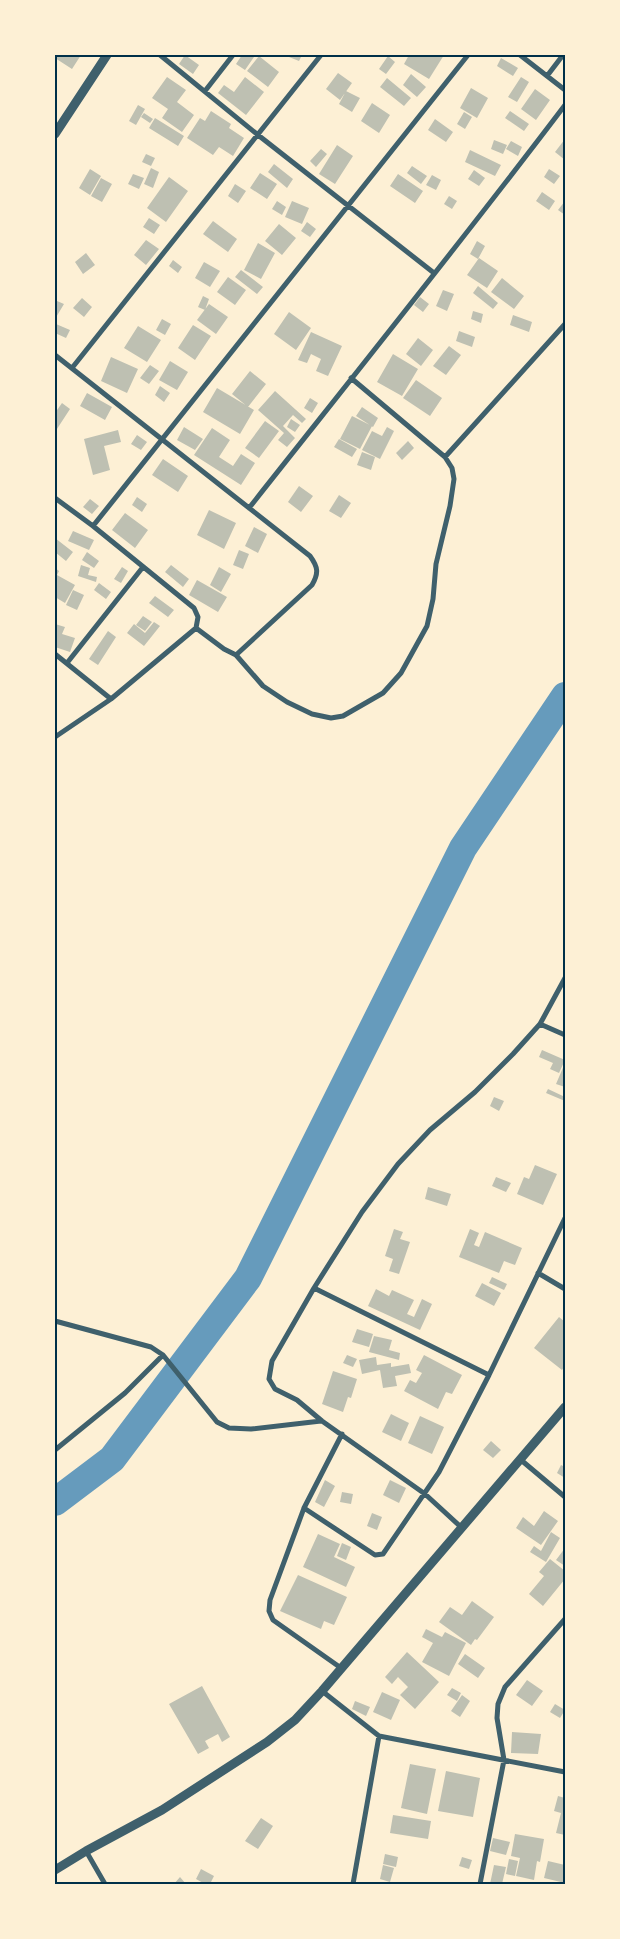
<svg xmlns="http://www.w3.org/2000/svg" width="620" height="1939" font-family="Bitter,serif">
<rect width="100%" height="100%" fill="#fdf0d5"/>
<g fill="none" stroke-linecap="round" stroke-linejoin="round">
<!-- river -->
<path stroke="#669bbc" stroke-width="28" d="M55 1502 112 1459 248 1278 463 848 565 696"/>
</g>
<!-- building -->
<path fill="#bec0b2" d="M55 55H81L72 69 55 58Z
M185 55 199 65 193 74 179 64Z
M242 55H252L254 57 245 70 236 64Z
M284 55H302L299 61Z
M409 55H444L429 79 404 64Z
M259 56 279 72 268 87 247 71Z
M388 56 395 62 386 74 379 69Z
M501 58 518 68 513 76 497 66Z
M338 73 352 83 340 100 326 89Z
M411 74 426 87 417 97 403 85Z
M167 77 186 90 177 102 194 115 182 132 162 118 168 109 152 98Z
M245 77 264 92 246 115 218 93 224 85 234 92Z
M521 77 529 82 517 102 508 97Z
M387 78 411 98 404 106 380 87Z
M471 88 488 98 477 118 460 108Z
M535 89 550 100 536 120 521 109Z
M346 91 360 98 352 112 339 104Z
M372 103 390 115 379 133 361 121Z
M138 105 145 109 136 125 129 121Z
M211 111 231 124 229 128 244 138 233 156 219 147 213 155 187 138 200 118 205 121Z
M510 111 529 124 524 131 505 118Z
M464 112 472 117 465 129 457 124Z
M144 113 153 119 150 123 141 117Z
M155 118 184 136 178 146 149 128Z
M435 119 453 132 446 142 428 130Z
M565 139V160L555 152Z
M494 140 507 145 503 154 491 149Z
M511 141 522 147 518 156 506 149Z
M337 145 353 156 335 184 319 174Z
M321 149 327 154 316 167 310 161Z
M470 150 501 165 495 176 465 162Z
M146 154 155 158 151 166 142 162Z
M274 164 293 179 287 188 268 172Z
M412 166 427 176 421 184 407 173Z
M151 168 159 172 153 188 144 184Z
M90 169 101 176 90 195 79 188Z
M549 169 560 176 554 184 544 177Z
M474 170 485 178 479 186 468 179Z
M260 173 277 184 267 199 250 188Z
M133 174 144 178 139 189 128 184Z
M398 174 423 191 415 203 390 186Z
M432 175 441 180 436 190 426 185Z
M169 177 188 191 166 222 147 208Z
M101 178 112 184 102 202 91 196Z
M235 184 246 191 238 203 228 196Z
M542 192 555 201 549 210 536 201Z
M449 196 457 201 452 209 444 204Z
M277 201 286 207 282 215 272 209Z
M292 201 309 208 302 224 285 217Z
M565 201V215L558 210Z
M149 218 160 225 154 234 143 227Z
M213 221 237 239 228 252 203 234Z
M307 222 316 229 310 237 301 231Z
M279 224 296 238 282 255 265 241Z
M146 240 159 249 146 265 134 255Z
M477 241 485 246 478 259 470 254Z
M258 243 275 253 261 279 244 270Z
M86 253 95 265 83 274 75 262Z
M479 258 498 271 487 288 467 275Z
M173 260 182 267 178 273 169 266Z
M204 262 220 271 210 287 195 278Z
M241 270 263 287 257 294 235 277Z
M228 277 246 290 235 305 217 292Z
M502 278 524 296 514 309 491 292Z
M478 286 498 303 493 309 473 293Z
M443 290 454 294 447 311 436 306Z
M203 296 209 299 205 310 198 307Z
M420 297 429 304 423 312 414 305Z
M82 298 92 307 84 317 73 308Z
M57 301 64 304 55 319V305Z
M209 304 228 317 216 334 197 320Z
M473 311 483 314 481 323 471 319Z
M289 312 311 328 296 350 274 334Z
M513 315 532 322 529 332 510 325Z
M162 319 171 324 165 335 156 330Z
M56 324 70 330 66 338 55 333Z
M193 325 211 336 195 360 178 348Z
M138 326 161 340 147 362 124 348Z
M459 331 475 337 472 347 456 341Z
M311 332 342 346 328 376 316 371 321 359 311 354 307 363 298 360Z
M418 338 433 350 421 366 406 354Z
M449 346 461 355 446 375 433 366Z
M393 354 418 369 402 396 377 382Z
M111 357 138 369 127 393 101 381Z
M170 361 188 372 177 390 159 380Z
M150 365 159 371 149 384 140 378Z
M250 371 266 384 248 407 232 394Z
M416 380 442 398 430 416 403 398Z
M160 386 170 393 164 402 155 395Z
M217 388 254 410 240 434 203 412Z
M275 391 306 419 302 423 293 415 283 426 295 438 287 447 278 440 284 433 258 410Z
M87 393 112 407 105 420 80 406Z
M310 398 318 403 312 413 304 408Z
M62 403 70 409 55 432V413Z
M362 407 378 418 373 427 356 416Z
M352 416 372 426 360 449 340 439Z
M291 419 300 425 295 432 287 427Z
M265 421 279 431 259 458 245 448Z
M184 427 203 439 195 450 177 440Z
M387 427 394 431 380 459 362 450 372 431 382 436Z
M212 428 230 440 219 457 233 466 241 454 255 463 241 485 194 455Z
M118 430 121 442 104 446 110 470 93 475 84 439Z
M137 435 147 442 141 450 131 444Z
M339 439 357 449 352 457 334 447Z
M408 441 414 448 402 460 396 453Z
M362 452 375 457 371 470 357 465Z
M163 459 188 476 178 492 152 475Z
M299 486 313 496 301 512 288 502Z
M339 495 351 503 341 518 329 511Z
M137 497 147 504 142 512 132 505Z
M90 499 99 506 92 514 83 507Z
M209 510 236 523 224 549 197 535Z
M125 513 148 530 135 548 112 530Z
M254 527 267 534 258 553 245 546Z
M73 531 94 540 89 550 68 541Z
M55 538 73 552 66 561 55 552Z
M239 550 249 554 243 569 233 565Z
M87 552 99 561 94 568 82 560Z
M81 565 90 568 88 575 97 577 96 582 78 576Z
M171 565 189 579 183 587 165 572Z
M122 567 128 571 121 583 114 579Z
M219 567 231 574 221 592 210 585Z
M55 568 59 571 57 575 75 585 65 603 55 597Z
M197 580 227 597 218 612 189 595Z
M99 583 111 592 106 599 94 590Z
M73 590 84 595 77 610 66 605Z
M155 596 174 610 168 617 149 603Z
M143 616 152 622 145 631 136 625Z
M154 622 160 626 144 646 127 633 134 624 145 633Z
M55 624 65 627 62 634 75 638 70 652 55 647Z
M108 631 116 637 98 665 89 659Z
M542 1050 565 1060 559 1073 550 1069 553 1063 539 1057Z
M565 1063V1087L556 1084Z
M548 1089 565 1097V1101L546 1093Z
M494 1097 504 1101 499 1111 490 1106Z
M535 1165 557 1174 543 1205 517 1194 524 1177 529 1179Z
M496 1177 511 1183 506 1192 492 1186Z
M428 1187 451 1194 447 1206 425 1199Z
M394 1229 403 1232 400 1239 410 1242 399 1274 389 1271 393 1259 385 1256Z
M470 1229 479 1233 474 1245 479 1247 485 1232 522 1248 515 1265 504 1261 499 1273 459 1257Z
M492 1277 507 1284 504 1290 489 1283Z
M482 1283 501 1293 494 1306 475 1296Z
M376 1289 389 1296 392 1290 414 1300 407 1314 414 1317 422 1299 432 1304 420 1330 368 1306Z
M559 1317 565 1322V1366L562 1370 534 1348Z
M357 1329 373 1334 369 1347 352 1342Z
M374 1336 392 1340 389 1350 400 1353 399 1360 369 1352Z
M347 1355 357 1359 353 1367 343 1363Z
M424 1355 462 1375 452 1394 446 1392 438 1409 404 1391 410 1380 416 1383 422 1373 416 1370Z
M376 1357 377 1365 391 1363V1367L409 1364 411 1373 395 1376 397 1386 383 1388 380 1370 362 1374 359 1360Z
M333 1371 357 1379 351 1398 348 1397 343 1412 322 1404Z
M391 1414 409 1423 401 1441 382 1432Z
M420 1416 444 1427 432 1454 408 1443Z
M491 1441 501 1450 493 1458 483 1450Z
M561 1465 565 1467V1478L557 1473Z
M325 1480 335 1486 324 1507 315 1502Z
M390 1480 406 1488 399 1503 383 1495Z
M342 1492 353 1494 351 1504 340 1502Z
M544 1511 558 1521 541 1545 516 1528 523 1517 534 1526Z
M372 1513 382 1517 377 1530 367 1526Z
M551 1532 560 1538 546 1562 530 1552 534 1546 541 1551Z
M318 1534 340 1544 334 1557 355 1567 346 1587 303 1567Z
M342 1543 351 1547 346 1560 337 1556Z
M565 1548V1566L556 1560Z
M550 1559 565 1571V1579L543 1606 529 1594 544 1576 539 1572Z
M298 1575 347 1597 334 1625 324 1621 321 1629 280 1611Z
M472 1601 494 1617 477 1640 475 1639 471 1645 439 1622 450 1607 462 1615Z
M426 1629 442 1637 445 1632 466 1643 449 1676 422 1662 433 1643 422 1637Z
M407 1652 439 1682 415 1709 400 1695 408 1687 398 1677 392 1684 385 1677Z
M465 1654 485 1668 478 1678 458 1664Z
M527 1680 543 1691 532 1706 516 1695Z
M202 1686 230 1737 222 1742 218 1734 205 1741 209 1748 198 1754 169 1704Z
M452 1688 461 1693 457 1701 447 1695Z
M382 1692 400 1700 391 1720 373 1712Z
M462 1695 470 1701 460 1717 451 1711Z
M355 1701 370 1707 366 1716 352 1709Z
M555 1704 565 1710 560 1718 550 1712Z
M512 1732 541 1734 538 1754 511 1753Z
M410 1764 436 1769 427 1814 401 1808Z
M446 1771 480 1778 473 1817 438 1811Z
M558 1796 565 1798V1835L556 1833 561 1813 554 1811Z
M393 1815 431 1821 428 1839 390 1833Z
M261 1818 273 1826 258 1849 245 1841Z
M515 1834 544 1839 540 1862 537 1861 534 1880 516 1876 520 1858 511 1856Z
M493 1838 510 1842 506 1855 490 1851Z
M385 1854 398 1857 396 1867 383 1864Z
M462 1857 472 1860 469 1869 459 1866Z
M509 1859 518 1861 515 1876 506 1874Z
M548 1861 565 1865V1883L544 1878Z
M383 1865 394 1868 390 1882 380 1879Z
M494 1865 506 1867 502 1884H490Z
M201 1869 214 1876 210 1884H205L196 1879Z
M180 1877 186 1884H174Z"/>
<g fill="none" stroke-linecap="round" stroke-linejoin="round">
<!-- minor -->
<path stroke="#3f606c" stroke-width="5" d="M160 55 258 135 434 273
M520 55 565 90
M547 76 563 55
M205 91 233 55
M55 355 310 556C318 567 319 573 312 585L236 655
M72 368 321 55
M445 457 565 324
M55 498 93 526 194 608 198 617 196 628 111 699 55 737
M249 508C355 374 462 241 565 105
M93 526 468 55
M196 628 224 649 236 655 263 686 287 702 312 714 331 718 343 716 383 693 401 673 427 626 433 599 436 564 450 506 454 479 452 468 445 457 351 378
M55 654 111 699
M67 663 143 567
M540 1024 565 1035
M538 1273 565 1289
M314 1288 489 1375
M55 1321 151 1347 163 1355 217 1422 229 1428 251 1429 321 1421
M55 1450 125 1393 163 1355
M521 1460 565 1497
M304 1508 375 1555 383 1554 439 1472 489 1375 565 1218
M462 1528 425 1494 322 1421 297 1400 275 1389 269 1379 272 1361 314 1288 362 1212 398 1164 430 1130 475 1092 513 1054 540 1024 565 978
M341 1668 273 1620 269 1611 270 1600 304 1508 342 1434
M322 1691 379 1736 565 1772
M86 1851 105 1884
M353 1884 379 1736
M480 1884 504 1760 497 1718 498 1704 505 1687 565 1619"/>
<!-- tertiary -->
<path stroke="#3f606c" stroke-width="9" d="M55 134 107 55
M55 1870 86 1851 162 1810 267 1742 295 1720 322 1691 565 1407"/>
</g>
<!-- border -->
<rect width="620" height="1939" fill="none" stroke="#fdf0d5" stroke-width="112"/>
<rect x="56" y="56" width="508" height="1827" fill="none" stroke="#003049" stroke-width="2"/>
</svg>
